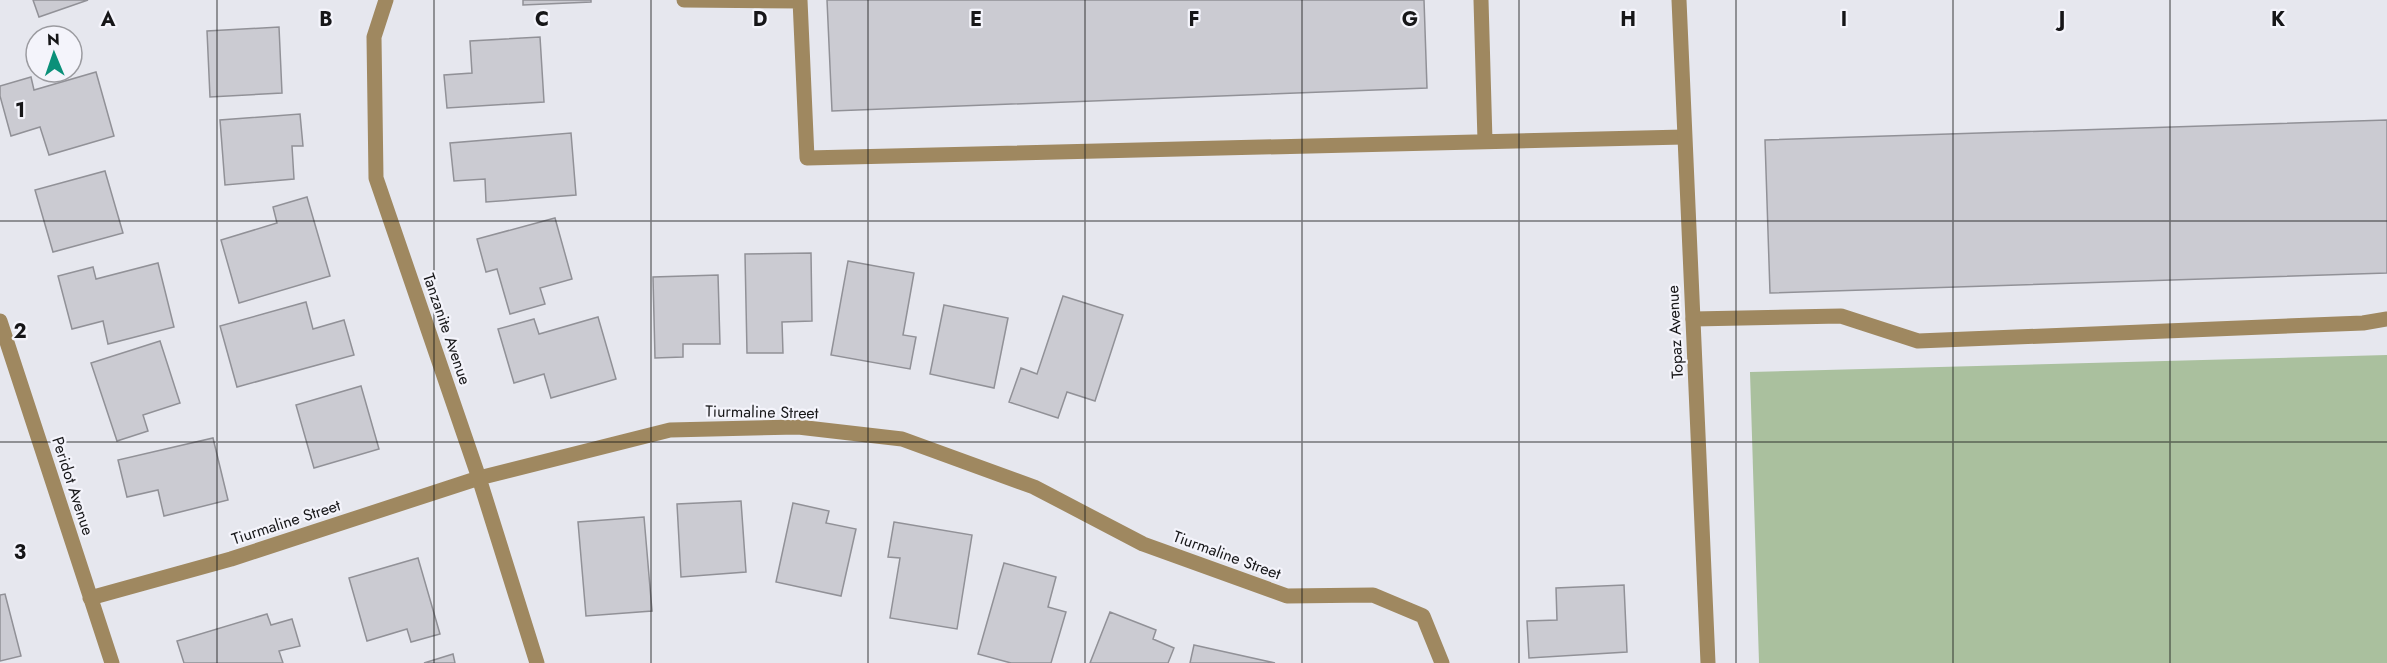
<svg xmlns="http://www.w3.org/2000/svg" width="2387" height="663" font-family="Jost,sans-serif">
<rect width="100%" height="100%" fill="#e6e7ee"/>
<!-- green -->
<path fill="#aac09e" d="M2387 355V663H1759L1750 372Z"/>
<!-- building -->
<path fill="#cbcbd2" stroke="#919197" stroke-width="1.5" d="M33 0H88L39 17Z
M523 0H591V2L523 5Z
M827 0H1424L1427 88 832 111Z
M279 27 282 93 210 97 207 31Z
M540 37 544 102 447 108 444 75 472 73 470 41Z
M96 72 114 136 49 155 40 127 11 136 0 96V86L31 77 34 90Z
M300 114 303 146H292L294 179 225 185 220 120Z
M2387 120V273L1770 293 1765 140Z
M571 133 576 195 486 202 485 179 454 181 450 143Z
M105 171 123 233 53 252 35 190Z
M307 197 330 276 239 303 221 240 277 223 273 207Z
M555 218 572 279 540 288 545 304 510 314 497 269 486 272 477 239Z
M811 253 812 321 782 322 783 353H747L745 254Z
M848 261 914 273 903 335 916 337 910 369 831 355Z
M158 263 174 327 108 344 103 321 72 329 58 276 93 267 96 279Z
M718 275 720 344H683V357L655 358 653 277Z
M1063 296 1123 315 1095 401 1067 392 1058 418 1009 402 1021 368 1037 374Z
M306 302 313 329 344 320 354 355 237 387 220 326Z
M944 305 1008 318 994 388 930 374Z
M598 317 616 379 551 398 544 374 514 383 498 329 534 319 539 334Z
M160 341 180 403 143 415 148 431 117 441 91 363Z
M361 386 379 449 314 468 296 405Z
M213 438 228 500 164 516 158 490 127 497 118 460Z
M741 501 746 572 681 577 677 504Z
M793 503 829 511 826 523 856 529 841 596 776 582Z
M644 517 652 611 586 616 578 522Z
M894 522 972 535 957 629 890 618 900 558 888 557Z
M418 558 440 634 411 642 407 629 367 641 349 578Z
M1004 563 1056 577 1048 607 1066 612 1051 663H1011L978 654Z
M1624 585 1627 652 1529 658 1527 621 1557 620 1556 588Z
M5 594 21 656 0 661V595Z
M1110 612 1156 630 1153 639 1174 648 1168 663H1090Z
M267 614 271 625 292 619 300 646 279 651 283 663H184L177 641Z
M1194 645 1275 663H1190Z
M453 654 455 663H424Z"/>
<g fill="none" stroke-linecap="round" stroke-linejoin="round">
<!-- service -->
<path stroke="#9f8860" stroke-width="15" d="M684 0 800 1
M800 0 807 158 1684 137
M1481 0 1485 141
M1693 319 1841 316 1918 341 2363 323 2387 319"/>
<!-- minor -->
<path stroke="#9f8860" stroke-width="15" d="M386 0 374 37 376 178 479 478 537 663
M0 321 112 663
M90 598 231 559 479 478 670 430 798 427 902 439 1034 487 1143 544 1287 596 1373 595 1423 616 1442 663"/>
<!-- tertiary -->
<path stroke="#9f8860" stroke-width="15" d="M1679 0 1708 663"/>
</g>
<!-- grid -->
<path fill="none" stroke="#161618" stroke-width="1.5" stroke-opacity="0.55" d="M217 0V663M434 0V663M651 0V663M868 0V663M1085 0V663M1302 0V663M1519 0V663M1736 0V663M1953 0V663M2170 0V663M0 221H2387M0 442H2387"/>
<g text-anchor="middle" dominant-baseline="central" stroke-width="4.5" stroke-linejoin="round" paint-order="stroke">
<!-- street labels -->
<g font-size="16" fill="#161618" stroke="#f4f4fb">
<text transform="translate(447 329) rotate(71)">Tanzanite Avenue</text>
<text transform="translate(1675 332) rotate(-93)">Topaz Avenue</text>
<text transform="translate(762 412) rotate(1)">Tiurmaline Street</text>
<text transform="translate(73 486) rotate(72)">Peridot Avenue</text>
<text transform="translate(286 522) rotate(-18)">Tiurmaline Street</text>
<text transform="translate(1227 555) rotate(20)">Tiurmaline Street</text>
</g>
</g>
<g font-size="20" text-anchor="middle" font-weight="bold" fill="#161618" stroke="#f4f4fb" stroke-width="4.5" stroke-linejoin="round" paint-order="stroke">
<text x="108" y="26">A</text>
<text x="326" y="26">B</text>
<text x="542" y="26">C</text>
<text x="760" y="26">D</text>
<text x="976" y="26">E</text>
<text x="1194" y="26">F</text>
<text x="1410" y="26">G</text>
<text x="1628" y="26">H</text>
<text x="1844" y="26">I</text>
<text x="2062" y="26">J</text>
<text x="2278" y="26">K</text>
<text x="20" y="117">1</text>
<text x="20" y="338">2</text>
<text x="20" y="559">3</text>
</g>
<!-- north arrow -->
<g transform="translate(54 54) rotate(358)"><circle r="28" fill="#f4f4fb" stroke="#9b9ba0" stroke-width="1.5"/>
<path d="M0-4.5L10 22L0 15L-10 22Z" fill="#0a9079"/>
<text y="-9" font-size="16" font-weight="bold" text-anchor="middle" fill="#161618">N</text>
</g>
</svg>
